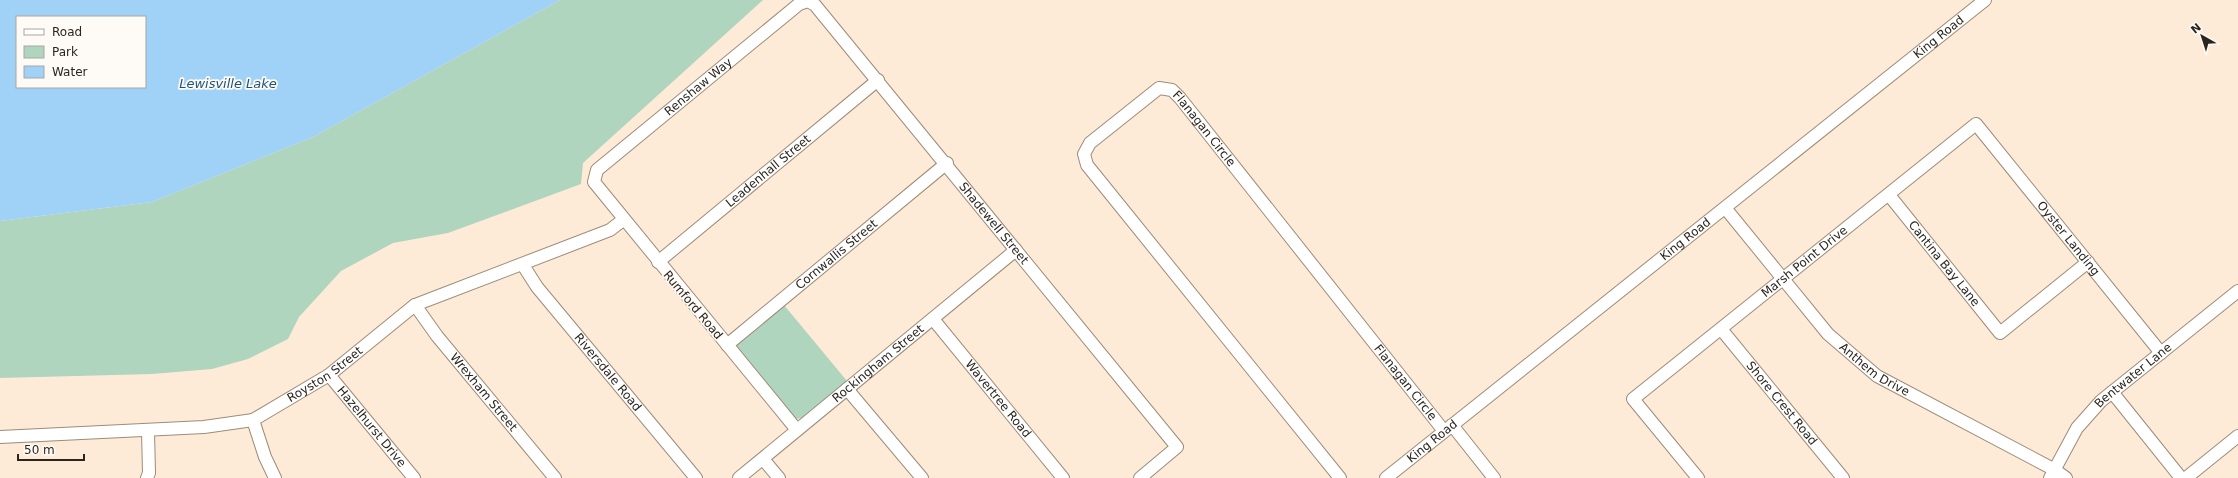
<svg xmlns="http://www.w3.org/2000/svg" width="2238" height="478" font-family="'DejaVu Sans',sans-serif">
<rect width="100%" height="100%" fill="#fdebd7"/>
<!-- green -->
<path fill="#b0d5be" d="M560 0H763L583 163 581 184 448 233 393 243 341 271 299 317 288 339 248 359 212 369 152 374 0 378V221L152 202 313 137Z
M784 305 847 381 802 418 796 419 738 351 737 345Z"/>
<!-- water -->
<path fill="#a0d1f6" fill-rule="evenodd" d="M0 0H560L313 137 152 202 0 221ZM17 17H145V87H17Z"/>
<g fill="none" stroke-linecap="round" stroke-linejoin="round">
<!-- minor casing -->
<g stroke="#9c8c79" stroke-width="14">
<g id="minor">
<path id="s1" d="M1889 195 2000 333 2088 262"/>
<path id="s2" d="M1726 209 1828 334 1877 376 2055 470 2066 478"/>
<path id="s3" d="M658 262 878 80"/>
<path id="s4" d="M523 265 537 287 696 478"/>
<path id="s5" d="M415 305 437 336 555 478"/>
<path id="s6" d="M933 319 1063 478"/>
<path id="s7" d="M1721 329 1843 478"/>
<path id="s8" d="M727 345 947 163"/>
<path id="s9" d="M329 375 414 478"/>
<path d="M847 389 922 478"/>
<path d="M2112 392 2181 478"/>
<path d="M253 420 265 457 275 478"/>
<path d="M1452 425 1494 478"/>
<path id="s10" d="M797 430 594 182 597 170 799 4 808 1 815 5 1177 447 1140 478"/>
<path id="s11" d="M0 437 204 427 253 420 329 375 415 305 610 230 623 220"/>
<path d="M763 459 779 478"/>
<path d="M147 478 149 473 148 431"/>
<path id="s12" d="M739 478 1016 250"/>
<path id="s13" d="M1340 478 1087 165 1084 154 1090 143 1159 88 1172 90 1180 98 1444 431"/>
<path id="s14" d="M1386 478 1985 0"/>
<path id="s15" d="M1698 478 1633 399 1976 124 2161 353"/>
<path id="s16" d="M2050 478 2077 428 2101 401 2238 291"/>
<path d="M2186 478 2238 436"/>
</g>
</g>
<!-- minor -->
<use href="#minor" stroke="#fff" stroke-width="12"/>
</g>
<g text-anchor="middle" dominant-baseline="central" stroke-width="3.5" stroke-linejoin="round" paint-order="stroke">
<!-- street labels -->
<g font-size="12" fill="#2c251e" stroke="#fefaf6">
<text stroke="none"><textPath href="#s14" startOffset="707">King Road</textPath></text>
<text stroke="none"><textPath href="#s10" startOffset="464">Renshaw Way</textPath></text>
<text stroke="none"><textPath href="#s13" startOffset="578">Flanagan Circle</textPath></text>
<text stroke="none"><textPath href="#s3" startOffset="143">Leadenhall Street</textPath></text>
<text stroke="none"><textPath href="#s10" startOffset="894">Shadewell Street</textPath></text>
<text stroke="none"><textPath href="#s15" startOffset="689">Oyster Landing</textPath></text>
<text stroke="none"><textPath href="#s14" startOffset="383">King Road</textPath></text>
<text stroke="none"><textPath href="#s8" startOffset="142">Cornwallis Street</textPath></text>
<text stroke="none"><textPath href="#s15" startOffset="322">Marsh Point Drive</textPath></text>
<text stroke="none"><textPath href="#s1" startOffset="88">Cantina Bay Lane</textPath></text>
<text transform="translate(693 305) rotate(50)">Rumford Road</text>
<text stroke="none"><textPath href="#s12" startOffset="180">Rockingham Street</textPath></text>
<text stroke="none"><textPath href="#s2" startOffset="220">Anthem Drive</textPath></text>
<text stroke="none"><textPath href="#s4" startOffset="137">Riversdale Road</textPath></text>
<text stroke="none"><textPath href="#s11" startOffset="339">Royston Street</textPath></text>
<text stroke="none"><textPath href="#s16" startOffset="134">Bentwater Lane</textPath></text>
<text stroke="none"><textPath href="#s13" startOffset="902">Flanagan Circle</textPath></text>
<text stroke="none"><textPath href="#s5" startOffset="111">Wrexham Street</textPath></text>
<text stroke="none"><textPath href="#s6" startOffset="103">Wavertree Road</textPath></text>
<text stroke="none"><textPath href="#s7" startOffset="96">Shore Crest Road</textPath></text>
<text stroke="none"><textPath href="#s9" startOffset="67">Hazelhurst Drive</textPath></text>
<text stroke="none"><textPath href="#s14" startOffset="59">King Road</textPath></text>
</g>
<!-- water labels -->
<g font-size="13" font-style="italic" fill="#1d5478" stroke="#fefaf6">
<text x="228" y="83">Lewisville Lake</text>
</g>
</g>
<!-- legend -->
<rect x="16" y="16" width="130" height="72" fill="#fefaf6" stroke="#aaa5a0"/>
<rect x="24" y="29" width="20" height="6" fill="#ffffff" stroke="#aaa5a0"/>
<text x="52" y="36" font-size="12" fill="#2c251e">Road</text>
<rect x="24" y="46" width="20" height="12" fill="#b0d5be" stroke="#aaa5a0"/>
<text x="52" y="56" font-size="12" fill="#2c251e">Park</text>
<rect x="24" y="66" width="20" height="12" fill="#a0d1f6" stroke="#aaa5a0"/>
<text x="52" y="76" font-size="12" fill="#2c251e">Water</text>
<!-- north arrow -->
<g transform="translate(2202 36) rotate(321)" stroke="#fefaf6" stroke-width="3" paint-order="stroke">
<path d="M0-3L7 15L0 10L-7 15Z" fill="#2c251e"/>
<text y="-6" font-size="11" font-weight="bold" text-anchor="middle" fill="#2c251e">N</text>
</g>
<!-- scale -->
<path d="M18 454v6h66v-6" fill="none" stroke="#2c251e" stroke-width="2"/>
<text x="24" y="454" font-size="12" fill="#2c251e" stroke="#fefaf6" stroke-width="3" paint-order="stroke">50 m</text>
</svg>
